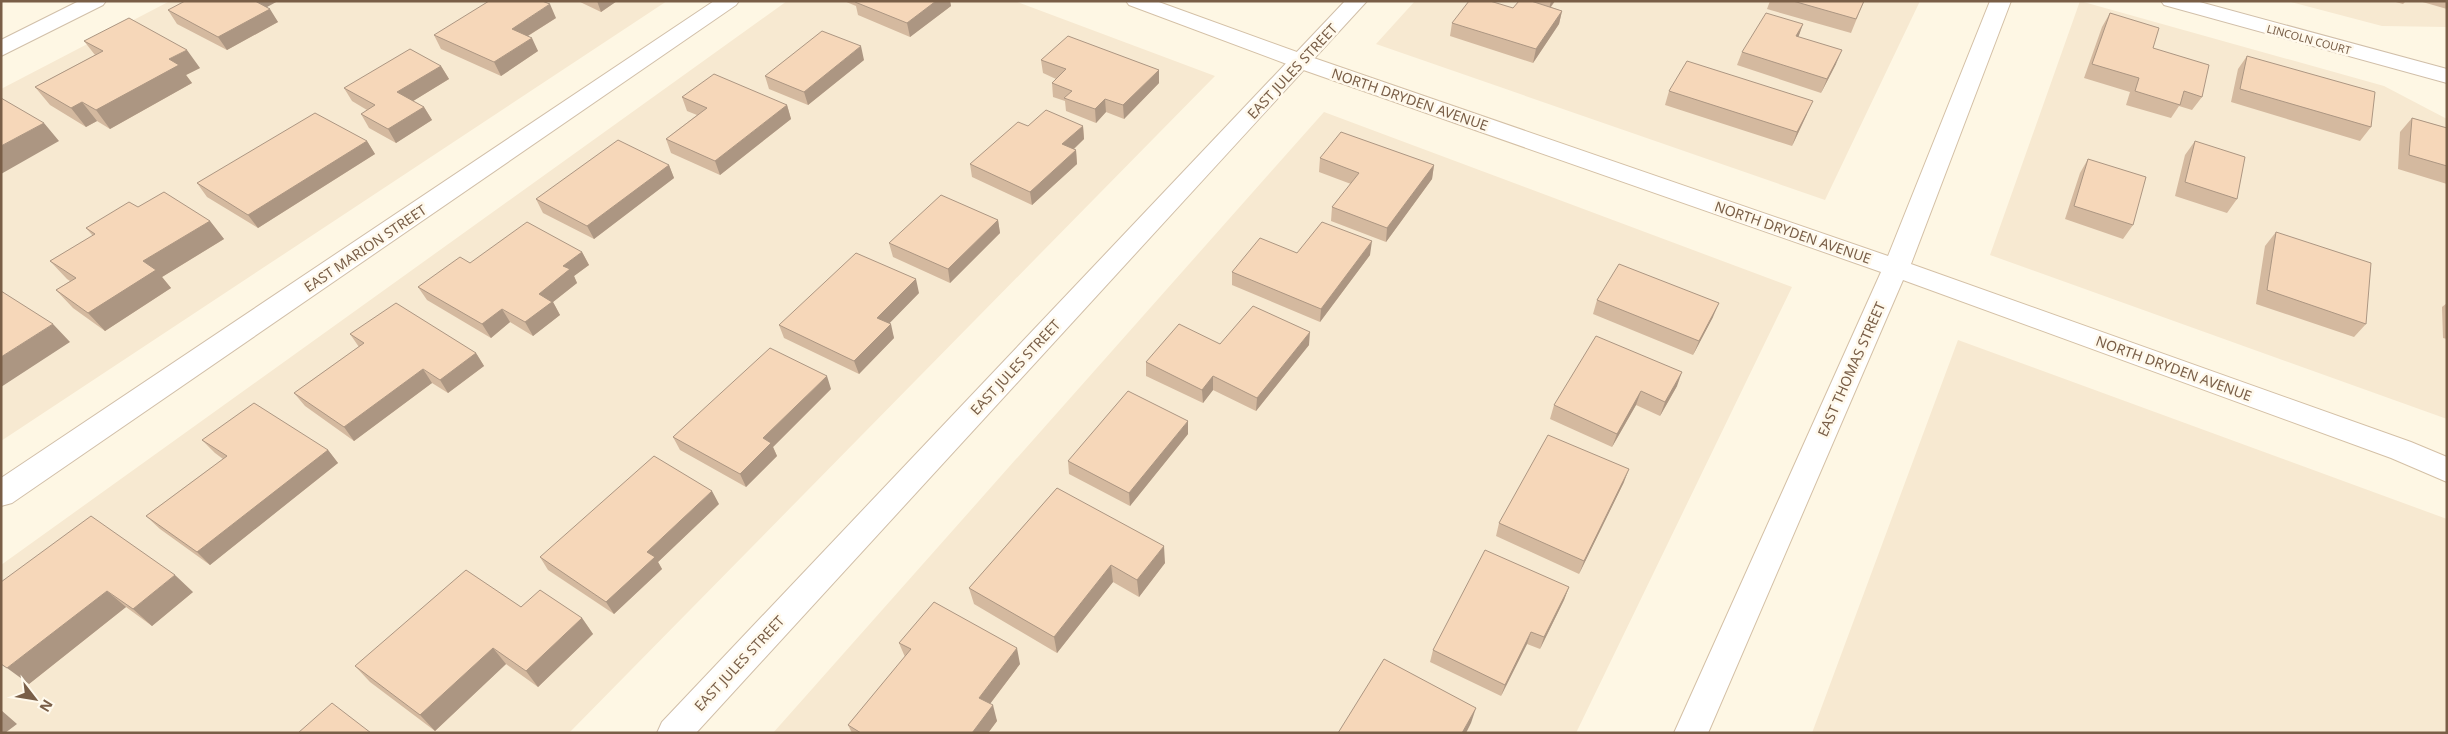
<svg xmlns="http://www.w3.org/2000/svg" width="2448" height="734" font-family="'Noto Sans',sans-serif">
<rect width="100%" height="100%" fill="#fef7e4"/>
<!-- residential -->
<path fill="#f7e9d1" d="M170 1H667L1 441V89Z
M787 1H1015L1215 76 569 733H1V565Z
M1415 1H1920L1825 200 1376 44Z
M2080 1 2384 86 2447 119V419L1990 255Z
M2287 1H2447V27L2382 26Z
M1324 112 1792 287 1576 733H773Z
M1958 340 2447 519V733H1812Z"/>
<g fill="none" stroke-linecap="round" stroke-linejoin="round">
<!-- street casing -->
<g stroke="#d1bfa9" stroke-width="2">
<path id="street" d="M79 1H106L103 5 1 56V40Z
M714 1H739L736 5 12 503 1 506V478Z
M1345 1H1367L696 733H657L662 722Z
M2161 1H2196L2447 69V83L2164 5Z"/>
</g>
<!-- secondary casing -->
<g stroke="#d4c0a6" stroke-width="2">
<path id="secondary" d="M1126 1H1156L1308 56 1888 256 1990 1H2011L1911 264 2411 442 2447 457V482L2391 458 1903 280 1708 733H1674L1881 272 1292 66 1129 5Z"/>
</g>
<!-- street -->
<use href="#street" fill="#fff" fill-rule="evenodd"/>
<!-- secondary -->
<use href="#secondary" fill="#fff" fill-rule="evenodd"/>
</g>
<!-- wall -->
<path fill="#d4b99f" d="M578 1H617L601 12Z
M844 1H950L951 6 910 37 858 15 856 6Z
M1519 1H1555L1551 7 1562 11 1559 24 1533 63 1450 36 1452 23 1513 8Z
M1770 1H1864L1851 33 1767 9Z
M2392 1H2406L2403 4Z
M2419 1H2447V9Z
M267 7 278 22 227 50 177 24 168 10Z
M2110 13 2153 48 2202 97 2192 110 2179 106 2171 118 2126 105 2130 92 2084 78 2102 27Z
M556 18 528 36 538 51 501 76 441 49 434 35Z
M1803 24 1798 37 1836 64 1821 93 1737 65 1742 52Z
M84 41 200 68 186 75 192 83 110 129 97 121 86 127 50 105 35 87 95 55Z
M2247 56 2371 127 2360 141 2231 102 2238 69Z
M864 60 808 105 769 89 765 76Z
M1041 60 1159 83 1124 119 1106 112 1096 123 1066 111 1065 101 1053 97 1052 83 1056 79 1043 73Z
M441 66 449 79 413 101 424 107 432 120 396 143 369 128 361 114 367 110 352 101 344 88Z
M1669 91 1807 114 1792 146 1665 105Z
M682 97 787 105 791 119 720 175 671 153 666 139 697 115 687 111Z
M2412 118 2447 128V184L2398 169 2400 132Z
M1028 126H1083L1084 139 1074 149 1076 150 1077 164 1032 205 972 177 970 164Z
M367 141 375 154 258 228 207 197 197 183Z
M2195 141 2237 199 2227 213 2175 196 2185 155Z
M1320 158 1434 165 1432 179 1386 242 1331 221 1332 207 1351 184 1319 172Z
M2088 159 2133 225 2123 239 2065 219 2080 173Z
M669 165 674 178 594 239 543 213 536 199Z
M138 207 210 221 224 239 162 277 171 288 105 331 73 308 56 290 70 281 67 279 50 261 93 236 86 228Z
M998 220 1000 233 950 283 893 257 889 243Z
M2276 232 2366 324 2354 337 2256 304 2265 246Z
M582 252 589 265 574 276 577 283 553 302 560 315 533 336 510 322 491 338 427 300 418 287 470 263Z
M1297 253 1370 255 1320 322 1232 285V272Z
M919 293 889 323 894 338 859 374 784 338 779 325Z
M1597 300 1713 317 1693 355 1593 314Z
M2447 303V339L2443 338 2442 307Z
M350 334 476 353 484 366 448 393 432 383 354 441 305 406 294 393 359 347Z
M1309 345 1256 411 1213 390 1203 403 1146 376V362Z
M1677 386 1660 416 1636 405 1612 447 1550 419 1554 405Z
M831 389 773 447 777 456 746 487 680 450 673 437Z
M1188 434 1130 506 1069 474 1068 461Z
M202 440 328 450 338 463 210 565 160 529 146 516 223 459 215 453Z
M1624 482 1579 574 1496 536 1499 523Z
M1057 488 1165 563 1139 597 1113 582 1057 653 974 604 969 588Z
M719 504 658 562 662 569 614 614 548 570 540 557Z
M1 582 193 592 152 626 126 607 29 684Z
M1569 587 1564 600 1540 649 1527 644 1501 696 1430 662 1433 650Z
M521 607 582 618 593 634 538 687 506 664 435 731 370 682 355 666Z
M899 643 1020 664 990 704 997 721 988 733H852L848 725 905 657Z"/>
<!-- shaded-wall -->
<path fill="#ac9682" d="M251 1H278L258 12Z
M597 1H617L601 12Z
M936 1H950L951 6 910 37 907 23Z
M1551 1H1555L1549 9Z
M550 4 556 18 518 42 512 29Z
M270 9 278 22 227 50 218 37Z
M1562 11 1559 24 1533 63 1536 49Z
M1803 24 1798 38 1796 36Z
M532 38 538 51 501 76 494 62Z
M861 46 864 60 808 105 804 92Z
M187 50 200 68 186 75 192 83 110 129 96 110 169 59Z
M1842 50 1836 64 1821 93 1827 79Z
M441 66 449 79 405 106 397 92Z
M1159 70V83L1124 119 1123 105Z
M1105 99 1106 112 1096 123 1095 109Z
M1813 101 1807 114 1792 146 1797 132Z
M82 102 97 121 86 127 71 108Z
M787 105 791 119 720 175 715 161Z
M424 107 432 120 396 143 388 129Z
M44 123 59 141 1 174V146Z
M1083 126 1084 139 1064 158 1062 144Z
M367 141 375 154 258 228 248 215Z
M1076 150 1077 164 1032 205 1030 192Z
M669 165 674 178 594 239 587 226Z
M1434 165 1432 179 1386 242 1387 228Z
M998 220 1000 233 950 283 948 269Z
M210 221 224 239 162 277 171 288 105 331 88 313 143 261Z
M1372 241 1370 255 1320 322 1321 309Z
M582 252 589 265 574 276 577 283 553 302 560 315 533 336 525 322 539 294 563 266Z
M916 279 919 293 881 332 877 318Z
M1719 303 1713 317 1693 355 1699 341Z
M502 309 510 322 491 338 482 324Z
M53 324 70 342 1 387V357Z
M891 324 894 338 859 374 854 361Z
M1310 332 1309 345 1256 411 1257 398Z
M476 353 484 366 448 393 440 380Z
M423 369 432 383 354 441 344 427Z
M1682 372 1677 386 1660 416 1665 402Z
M827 376 831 389 773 447 777 456 746 487 740 474 763 438Z
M1213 376V390L1203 403 1202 390Z
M1641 391 1636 405 1612 447 1617 434Z
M1188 421V434L1130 506 1129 493Z
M328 450 338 463 210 565 197 552Z
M1629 469 1624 482 1579 574 1584 561Z
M712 491 719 504 658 562 662 569 614 614 606 602 647 552Z
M1164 546 1165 563 1139 597 1137 580Z
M1111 565 1113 582 1057 653 1054 637Z
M175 575 193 592 152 626 133 609Z
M1569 587 1564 600 1540 649 1544 637Z
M107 591 126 607 29 684 7 668Z
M582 618 593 634 538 687 526 671Z
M1531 632 1527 644 1501 696 1505 685Z
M493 648 506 664 435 731 420 715Z
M1017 648 1020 664 983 713 979 698Z
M993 705 997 721 988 733H972Z
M1476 708 1471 723 1466 733H1462Z
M1 710 17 724 5 733H1Z"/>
<!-- building -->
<path fill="#f6d7b9" stroke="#ac9682" d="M185 1H255L270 9 218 37 168 10Z
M489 1H542L550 4 512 29 532 38 494 62 434 35Z
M856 1H936L907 23 855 2Z
M1469 1H1490L1513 8 1519 1H1531L1562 11 1536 49 1452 23Z
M1793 1H1864L1856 19Z
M1766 13 1803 24 1796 36 1842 50 1827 79 1742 52Z
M2110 13 2159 28 2153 48 2209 65 2202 97 2184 91 2180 105 2135 91 2139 78 2092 64Z
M129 18 187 50 169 59 179 65 96 110 82 102 71 108 35 87 103 51 84 41Z
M822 31 861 46 804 92 765 76Z
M1068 36 1159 70 1123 105 1105 99 1095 109 1064 98 1072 91 1052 83 1066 69 1041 60Z
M410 49 441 66 397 92 424 107 388 129 361 114 375 105 344 88Z
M2247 56 2375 92 2371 127 2240 89Z
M1687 61 1813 101 1797 132 1669 91Z
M714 74 787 105 715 161 666 139 707 108 682 97Z
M1 98 44 123 1 146Z
M1046 110 1083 126 1062 144 1076 150 1030 192 970 164 1018 122 1028 126Z
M315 113 367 141 248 215 197 183Z
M2412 118 2447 128V166L2409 155Z
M1341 132 1434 165 1387 228 1332 207 1359 173 1320 158Z
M618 140 669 165 587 226 536 199Z
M2195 141 2245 157 2237 199 2185 182Z
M2088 159 2146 177 2133 225 2074 206Z
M164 192 210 221 143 261 156 270 88 313 56 290 76 278 50 261 95 234 86 228 129 202 138 207Z
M941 195 998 220 948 269 889 243Z
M527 222 582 252 563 266 570 269 539 294 552 302 525 322 502 309 482 324 418 287 460 257 470 263Z
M1322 222 1372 241 1321 309 1232 272 1260 238 1297 253Z
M2276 232 2371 263 2366 324 2267 290Z
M856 253 916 279 877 318 891 324 854 361 779 325Z
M1619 264 1719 303 1699 341 1597 300Z
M1 291 53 324 1 357Z
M396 303 476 353 440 380 423 369 344 427 294 393 364 343 350 334Z
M1253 306 1310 332 1257 398 1213 376 1202 390 1146 362 1179 324 1220 344Z
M1596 336 1682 372 1665 402 1641 391 1617 434 1554 405Z
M770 348 827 376 763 438 771 443 740 474 673 437Z
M1128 391 1188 421 1129 493 1068 461Z
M254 403 328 450 197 552 146 516 227 456 202 440Z
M1548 435 1629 469 1584 561 1499 523Z
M654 456 712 491 647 552 655 557 606 602 540 557Z
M1057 488 1164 546 1137 580 1111 565 1054 637 969 588Z
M91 516 175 575 133 609 107 591 7 668 1 664V582Z
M1485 550 1569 587 1544 637 1531 632 1505 685 1433 650Z
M466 570 521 607 540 590 582 618 526 671 493 648 420 715 355 666Z
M934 602 1017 648 979 698 993 705 972 733H861L848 725 911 649 899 643Z
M1384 659 1476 708 1462 733H1338Z
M332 703 371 733H298Z"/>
<g text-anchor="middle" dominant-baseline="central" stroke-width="5" stroke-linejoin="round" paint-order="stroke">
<!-- far-street labels -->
<g font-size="11" fill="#795e47" stroke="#fff9ec">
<text transform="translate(2309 39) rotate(15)">LINCOLN COURT</text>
</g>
<!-- street labels -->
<g font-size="14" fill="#795e47" stroke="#fff9ec">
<text transform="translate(1292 71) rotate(-47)">EAST JULES STREET</text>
<text transform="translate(1410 99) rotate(19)">NORTH DRYDEN AVENUE</text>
<text transform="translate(1793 232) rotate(19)">NORTH DRYDEN AVENUE</text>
<text transform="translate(365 248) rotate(-34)">EAST MARION STREET</text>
<text transform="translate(1015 367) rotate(-47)">EAST JULES STREET</text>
<text transform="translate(2174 368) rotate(20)">NORTH DRYDEN AVENUE</text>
<text transform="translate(1851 369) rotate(-66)">EAST THOMAS STREET</text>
<text transform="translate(739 663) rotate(-47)">EAST JULES STREET</text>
</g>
</g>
<!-- border -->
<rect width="2448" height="734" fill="none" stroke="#795e47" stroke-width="5"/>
<!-- north arrow -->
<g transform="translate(35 699) rotate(121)" stroke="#fff9ec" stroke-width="4" paint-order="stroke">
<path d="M0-4L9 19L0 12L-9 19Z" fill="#795e47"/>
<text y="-8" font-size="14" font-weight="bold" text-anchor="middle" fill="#795e47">N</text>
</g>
</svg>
